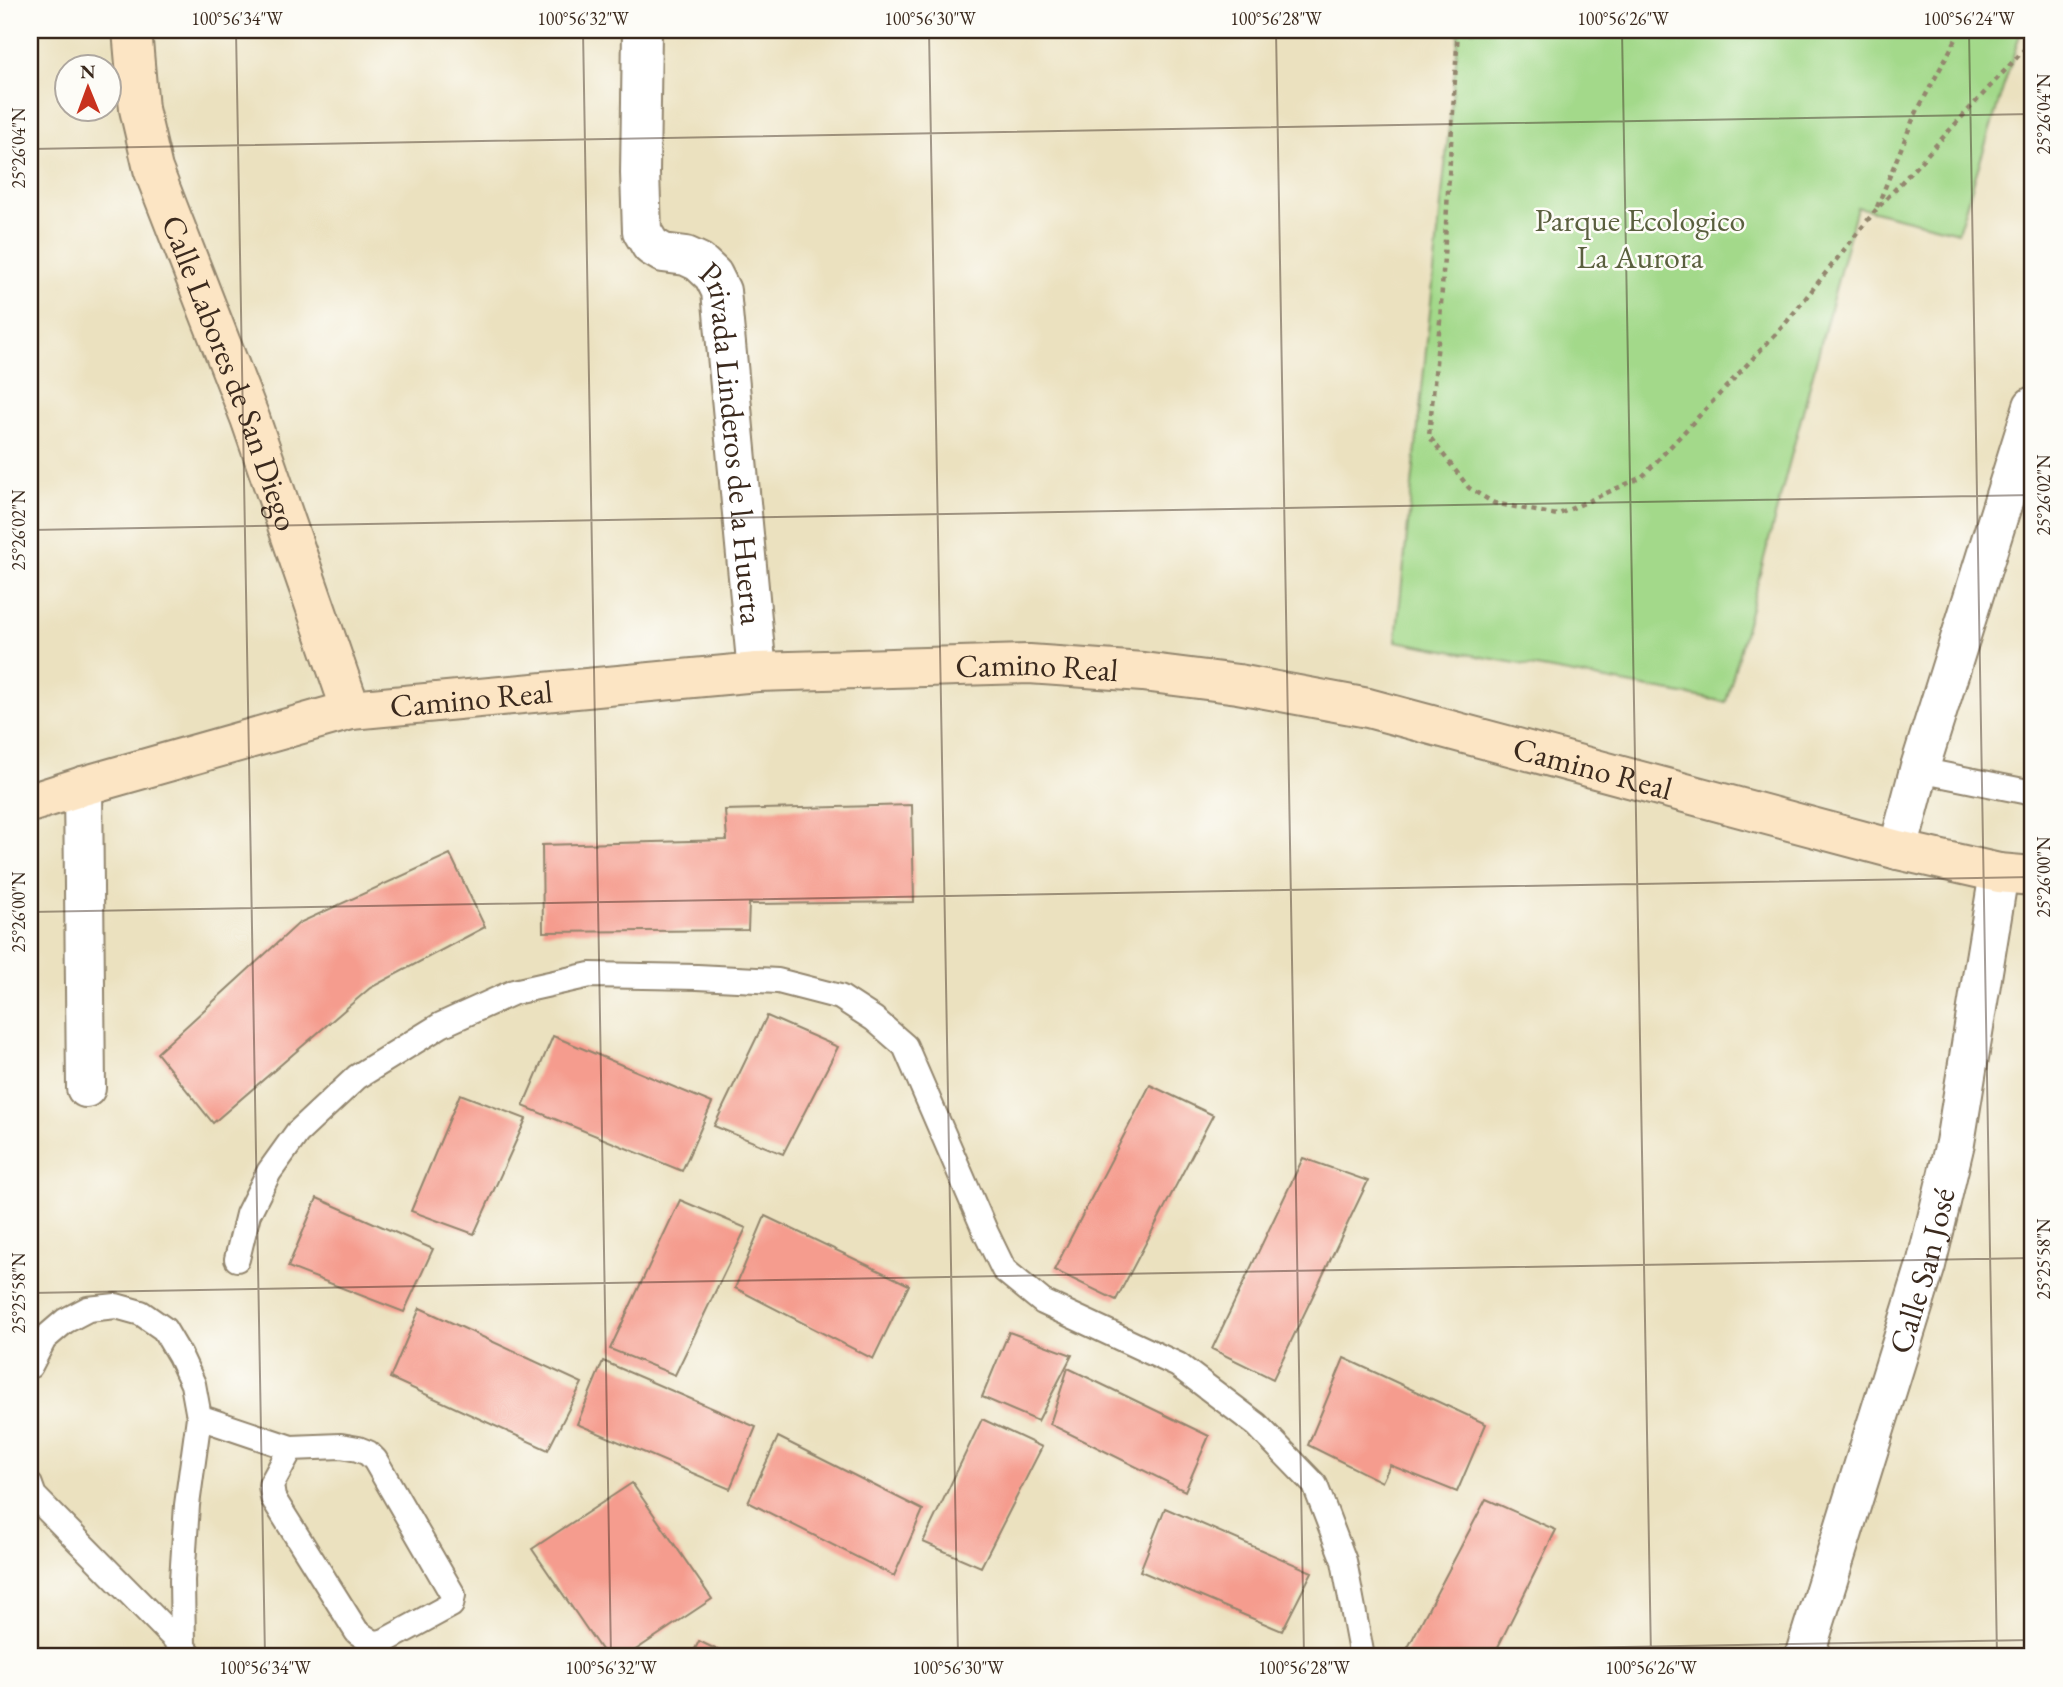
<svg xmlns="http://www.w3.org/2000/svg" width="2063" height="1687" font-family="'EB Garamond',serif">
<rect width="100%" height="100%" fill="#fdfcf7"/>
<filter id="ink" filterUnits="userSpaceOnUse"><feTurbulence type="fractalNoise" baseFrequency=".0143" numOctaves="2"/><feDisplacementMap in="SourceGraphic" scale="14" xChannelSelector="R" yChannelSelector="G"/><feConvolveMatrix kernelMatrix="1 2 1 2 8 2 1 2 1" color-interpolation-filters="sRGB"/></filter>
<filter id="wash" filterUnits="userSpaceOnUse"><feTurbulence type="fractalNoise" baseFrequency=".00686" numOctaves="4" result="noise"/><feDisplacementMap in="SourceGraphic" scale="28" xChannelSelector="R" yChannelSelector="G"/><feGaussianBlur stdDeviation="1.57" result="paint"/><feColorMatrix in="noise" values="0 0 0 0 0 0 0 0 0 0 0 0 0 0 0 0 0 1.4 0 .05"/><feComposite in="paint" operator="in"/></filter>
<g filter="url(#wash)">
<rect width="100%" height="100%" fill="#ebe1bf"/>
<!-- green -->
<path fill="#a3d98a" stroke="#6f8254" stroke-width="2" d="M1459 30H2033V34L2021 31 1958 232 1857 207 1726 702 1396 641Z"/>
<g id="blocks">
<!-- building -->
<path fill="#f59c8e" d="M912 805 914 902 749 904 748 930 543 932 542 845 727 840 725 810Z
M450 854 485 927 370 988 213 1123 157 1053 299 923Z
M767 1016 838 1047 783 1154 714 1126Z
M553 1036 712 1103 682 1171 523 1106Z
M1150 1085 1213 1115 1116 1300 1054 1270Z
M460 1094 526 1119 474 1234 411 1211Z
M1303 1158 1368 1181 1273 1379 1212 1349Z
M317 1198 433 1249 404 1312 288 1267Z
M680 1200 746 1228 675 1375 610 1349Z
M765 1216 909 1285 873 1359 735 1288Z
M420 1308 582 1383 548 1450 390 1378Z
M1009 1332 1072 1355 1038 1421 982 1397Z
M1344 1358 1486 1424 1457 1492 1390 1465 1382 1482 1308 1445Z
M603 1361 756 1427 730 1489 577 1424Z
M1068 1368 1209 1436 1185 1491 1050 1424Z
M982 1419 1042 1447 981 1567 923 1542Z
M778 1437 923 1510 894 1576 748 1502Z
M632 1483 712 1599 625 1657H606L532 1549Z
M1486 1499 1556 1530 1493 1657H1403Z
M1165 1508 1312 1572 1282 1631 1140 1571Z
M699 1641 732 1657H691Z
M1215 1650 1231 1657H1212Z"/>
</g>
</g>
<g filter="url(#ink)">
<use href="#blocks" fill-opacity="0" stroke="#93866e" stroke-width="2"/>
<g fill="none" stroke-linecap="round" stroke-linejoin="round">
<!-- lane casing -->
<g stroke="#93866e" stroke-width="28">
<path id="lane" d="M1919 770 2033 793
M237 1259 248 1214 269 1172 297 1133 357 1077 441 1025 514 992 590 975 697 977 778 981 840 997 874 1019 905 1046 986 1233 1004 1270 1043 1302 1178 1365 1257 1425 1315 1485 1344 1561 1362 1657
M30 1366 44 1339 65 1321 88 1309 116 1306 141 1313 164 1329 180 1356 193 1384 199 1417 187 1505 182 1580 183 1647 191 1657
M199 1417 291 1448 341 1446 358 1449 368 1453 375 1460 453 1595 451 1605 381 1643 372 1642 357 1632 273 1498 271 1485 291 1448
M30 1485 34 1496 183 1647"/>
</g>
<!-- street casing -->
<g stroke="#93866e" stroke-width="42">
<g id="street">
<path id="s1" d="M642 30 640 173 642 231 651 246 663 253 686 256 699 262 713 275 721 291 757 672"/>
<path d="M83 786 86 1088"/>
<path d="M1898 850 1919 770 2033 406"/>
<path id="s2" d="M1804 1657 1926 1265 1955 1143 1999 873"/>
</g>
</g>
<!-- secondary casing -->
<g stroke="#93866e" stroke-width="42">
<g id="secondary">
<path id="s3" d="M132 30 139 109 153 169 250 418 351 710"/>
<path id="s4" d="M30 803 83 786 351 710 757 672 1029 664 1143 672 1238 684 1368 708 1898 850 1999 873 2033 876"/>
</g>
</g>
<!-- path -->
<path stroke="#93866e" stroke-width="4.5" stroke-dasharray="5 5" stroke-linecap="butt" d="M1458 30 1440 321 1429 436 1469 488 1494 503 1557 515 1642 477 1785 324 1875 211 2033 40
M1877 207 1914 117 1961 30"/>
<!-- lane -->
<use href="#lane" stroke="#fff" stroke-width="24"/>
<!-- street -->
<use href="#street" stroke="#fff" stroke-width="38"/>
<!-- secondary -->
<use href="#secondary" stroke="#fce5c4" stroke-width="38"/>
</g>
</g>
<!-- ticks -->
<path fill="none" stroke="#3b2a1e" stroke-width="2" stroke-opacity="0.45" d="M236 30 265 1657M583 30 611 1657M929 30 958 1657M1276 30 1304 1657M1622 30 1651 1657M1969 30 1997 1657M30 149 2033 114M30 530 2033 495M30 912 2033 877M30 1293 2033 1258M1042 1657 2033 1640"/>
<g text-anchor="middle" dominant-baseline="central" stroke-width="5" stroke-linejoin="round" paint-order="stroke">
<!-- park labels -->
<g font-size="32" fill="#5a5f3e" stroke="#fdfcf7">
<text x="1640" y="220">Parque Ecologico<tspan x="1640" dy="37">La Aurora</tspan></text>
</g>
<!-- street labels -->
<g font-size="32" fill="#3b2a1e" stroke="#fdfcf7">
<text stroke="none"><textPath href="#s3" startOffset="359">Calle Labores de San Diego</textPath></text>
<text stroke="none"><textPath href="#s1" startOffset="460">Privada Linderos de la Huerta</textPath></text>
<text stroke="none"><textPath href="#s4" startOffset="1022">Camino Real</textPath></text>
<text stroke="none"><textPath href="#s4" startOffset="455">Camino Real</textPath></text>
<text stroke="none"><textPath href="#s4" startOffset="1589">Camino Real</textPath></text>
<text stroke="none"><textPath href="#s2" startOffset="404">Calle San José</textPath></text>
</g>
</g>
<!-- margin -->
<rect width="2063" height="1687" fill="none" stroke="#fdfcf7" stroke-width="77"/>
<!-- north arrow -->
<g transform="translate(88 88) rotate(359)"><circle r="33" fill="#fdfcf7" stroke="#afa8a0" stroke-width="2"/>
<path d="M0-5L12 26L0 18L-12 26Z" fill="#c8321e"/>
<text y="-10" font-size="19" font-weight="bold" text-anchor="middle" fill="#3b2a1e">N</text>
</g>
<rect x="38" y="38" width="1986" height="1610" fill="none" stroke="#3b2a1e" stroke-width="2.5"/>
<g font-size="18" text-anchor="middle" fill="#3b2a1e">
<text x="237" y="25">100°56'34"W</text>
<text x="583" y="25">100°56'32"W</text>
<text x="930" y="25">100°56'30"W</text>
<text x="1276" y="25">100°56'28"W</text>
<text x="1623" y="25">100°56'26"W</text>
<text x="1969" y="25">100°56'24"W</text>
<text transform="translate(2044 114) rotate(-90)" y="6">25°26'04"N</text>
<text transform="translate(19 148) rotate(-90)" y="6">25°26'04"N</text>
<text transform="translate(2044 495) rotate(-90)" y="6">25°26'02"N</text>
<text transform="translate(19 530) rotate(-90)" y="6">25°26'02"N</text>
<text transform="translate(2044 877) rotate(-90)" y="6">25°26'00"N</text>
<text transform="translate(19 912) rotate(-90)" y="6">25°26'00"N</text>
<text transform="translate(2044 1259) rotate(-90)" y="6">25°25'58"N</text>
<text transform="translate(19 1293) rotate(-90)" y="6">25°25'58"N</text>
<text x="265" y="1674">100°56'34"W</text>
<text x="611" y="1674">100°56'32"W</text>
<text x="958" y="1674">100°56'30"W</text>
<text x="1304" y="1674">100°56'28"W</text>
<text x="1651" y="1674">100°56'26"W</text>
</g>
</svg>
